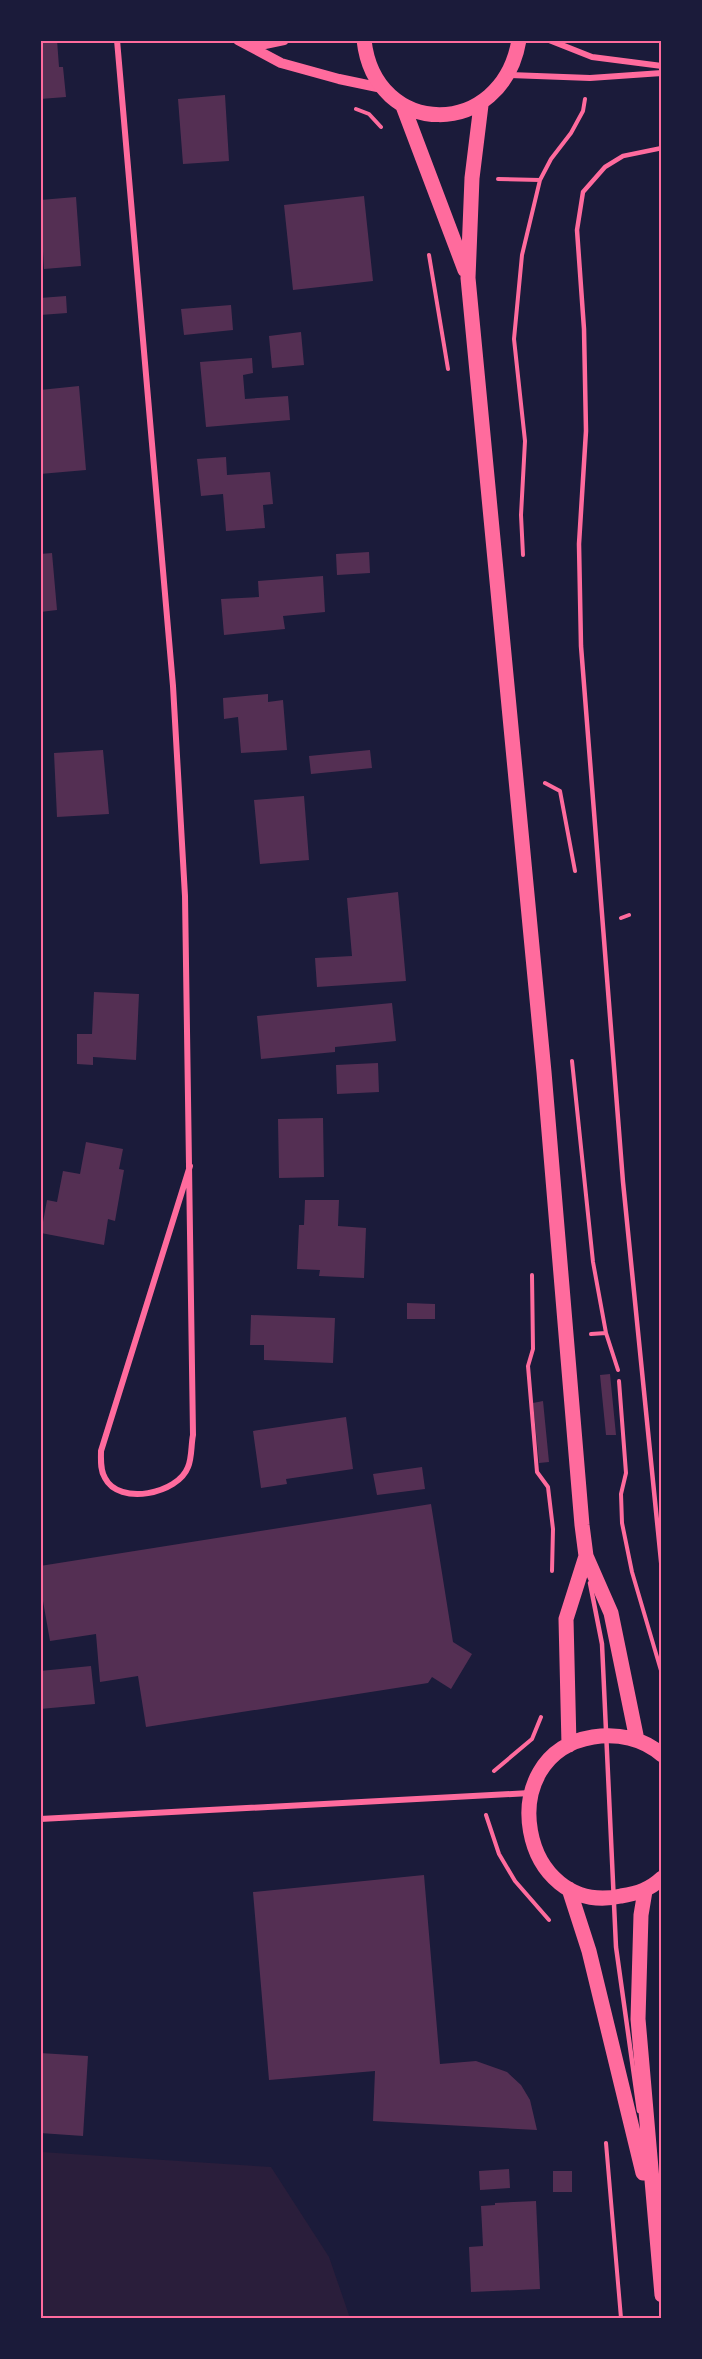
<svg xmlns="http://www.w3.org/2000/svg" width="702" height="2359" font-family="Literata,serif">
<rect width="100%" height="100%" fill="#1b1b3a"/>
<!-- green -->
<path fill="#2a1e3b" d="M41 2152 271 2167 329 2257 350 2318H41Z"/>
<!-- building -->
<path fill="#542f53" d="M40 40H57L59 67H63L66 97 40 99Z
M225 95 229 161 183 164 178 99Z
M364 196 373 281 293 290 284 205Z
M76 197 81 266 44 269 40 200Z
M66 296 67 313 40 315V298Z
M231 305 233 330 184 335 181 309Z
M301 332 304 365 272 368 269 336Z
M252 358 253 373 243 375 245 399 288 396 290 420 206 427 200 362Z
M79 386 86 470 40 474V390Z
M226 457 227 475 270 472 273 504 263 505 265 528 226 531 223 494 201 496 197 459Z
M369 552 370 573 337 575 336 554Z
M52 553 57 610 40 612V554Z
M323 576 325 612 283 616 285 629 224 635 221 599 259 597 258 581Z
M268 694V702L283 700 287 750 241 753 238 717 224 719 223 698Z
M103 750 109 814 57 817 54 753Z
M370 750 372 768 311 774 309 756Z
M304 796 309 860 260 864 254 800Z
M398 892 406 981 317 987 315 958 352 956 347 898Z
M94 992 139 994 136 1060 93 1057V1065L77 1064V1034H92Z
M392 1003 396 1041 335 1047V1052L261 1059 257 1016Z
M378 1063 379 1092 337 1094 336 1065Z
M323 1118 324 1177 279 1178 278 1119Z
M86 1142 123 1149 119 1169 124 1170 115 1221 108 1219 104 1245 41 1233 47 1200 57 1202 63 1171 80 1174Z
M305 1200H339L338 1226 366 1228 364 1278 319 1276 320 1270 297 1269 299 1225H304Z
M407 1303 435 1304V1319H407Z
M251 1315 335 1318 333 1363 264 1360V1345H250Z
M610 1374 616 1435H606L600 1375Z
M543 1401 549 1462 539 1463 533 1403Z
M346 1417 353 1469 286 1479 287 1484 261 1488 253 1431Z
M422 1467 425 1489 377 1495 373 1474Z
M431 1504 453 1642 472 1654 451 1689 432 1677 428 1683 146 1727 138 1676 100 1682 96 1634 50 1641 40 1584V1566Z
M91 1666 95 1704 40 1709V1671Z
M424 1875 440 2064 476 2061 507 2072 521 2085 530 2100 537 2130 373 2121 375 2071 269 2080 253 1892Z
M40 2053 88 2056 83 2136 40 2133Z
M509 2169 510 2188 480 2190 479 2171Z
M553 2171H572V2192H553Z
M536 2201 540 2289 471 2292 469 2247 483 2246 481 2206 495 2205V2203Z"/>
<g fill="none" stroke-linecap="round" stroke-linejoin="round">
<!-- path -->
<path stroke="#ff6b9d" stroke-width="4" d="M356 109 369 114 381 127
M498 179 540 180
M429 255 448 369
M523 555 521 515 525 441 514 339 522 255 540 180 551 159 571 133 583 111 585 99
M545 783 560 791 575 871
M621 918 629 915
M572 1061 593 1262 606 1333 618 1370
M532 1275 533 1349 528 1366 537 1472 548 1487 553 1529 552 1571
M591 1334 606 1333
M619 1381 626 1473 621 1494 622 1523 632 1572 662 1674
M494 1771 532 1739 541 1717
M486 1815 499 1854 515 1881 549 1920
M606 2143 621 2318"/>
<!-- service -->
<path stroke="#ff6b9d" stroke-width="4.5" d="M662 148 623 156 605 167 583 192 577 230 584 329 586 431 579 544 581 646 623 1182 662 1571
M590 1583 602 1644 616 1947 639 2111"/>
<!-- minor -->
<path stroke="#ff6b9d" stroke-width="6" d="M117 40 173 686 185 896 193 1435C191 1445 192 1458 188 1467 178 1494 119 1506 105 1478 100 1470 101 1460 101 1451L190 1166
M549 40 592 57 662 66
M510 75 590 78 662 73
M40 1819 530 1793"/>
<!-- tertiary -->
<path stroke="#ff6b9d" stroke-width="10" d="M238 40 281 63 339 79 382 88
M251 47 284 40"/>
<!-- primary -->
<path stroke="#ff6b9d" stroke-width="15" d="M364 40C375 139 502 140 519 40
M481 105 472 178 468 278 544 1072 582 1525 586 1556 611 1613 637 1740
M403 106 465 270
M569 1745 566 1619 586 1556
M662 1755C643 1738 617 1733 593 1737 490 1754 520 1918 621 1896 638 1893 649 1890 662 1878
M569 1889 589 1951 643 2173
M645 1891 641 1915 638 2019 662 2295"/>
</g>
<!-- border -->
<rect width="702" height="2359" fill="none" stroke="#1b1b3a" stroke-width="84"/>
<rect x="42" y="42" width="618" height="2275" fill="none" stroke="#ff6b9d" stroke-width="2"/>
</svg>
